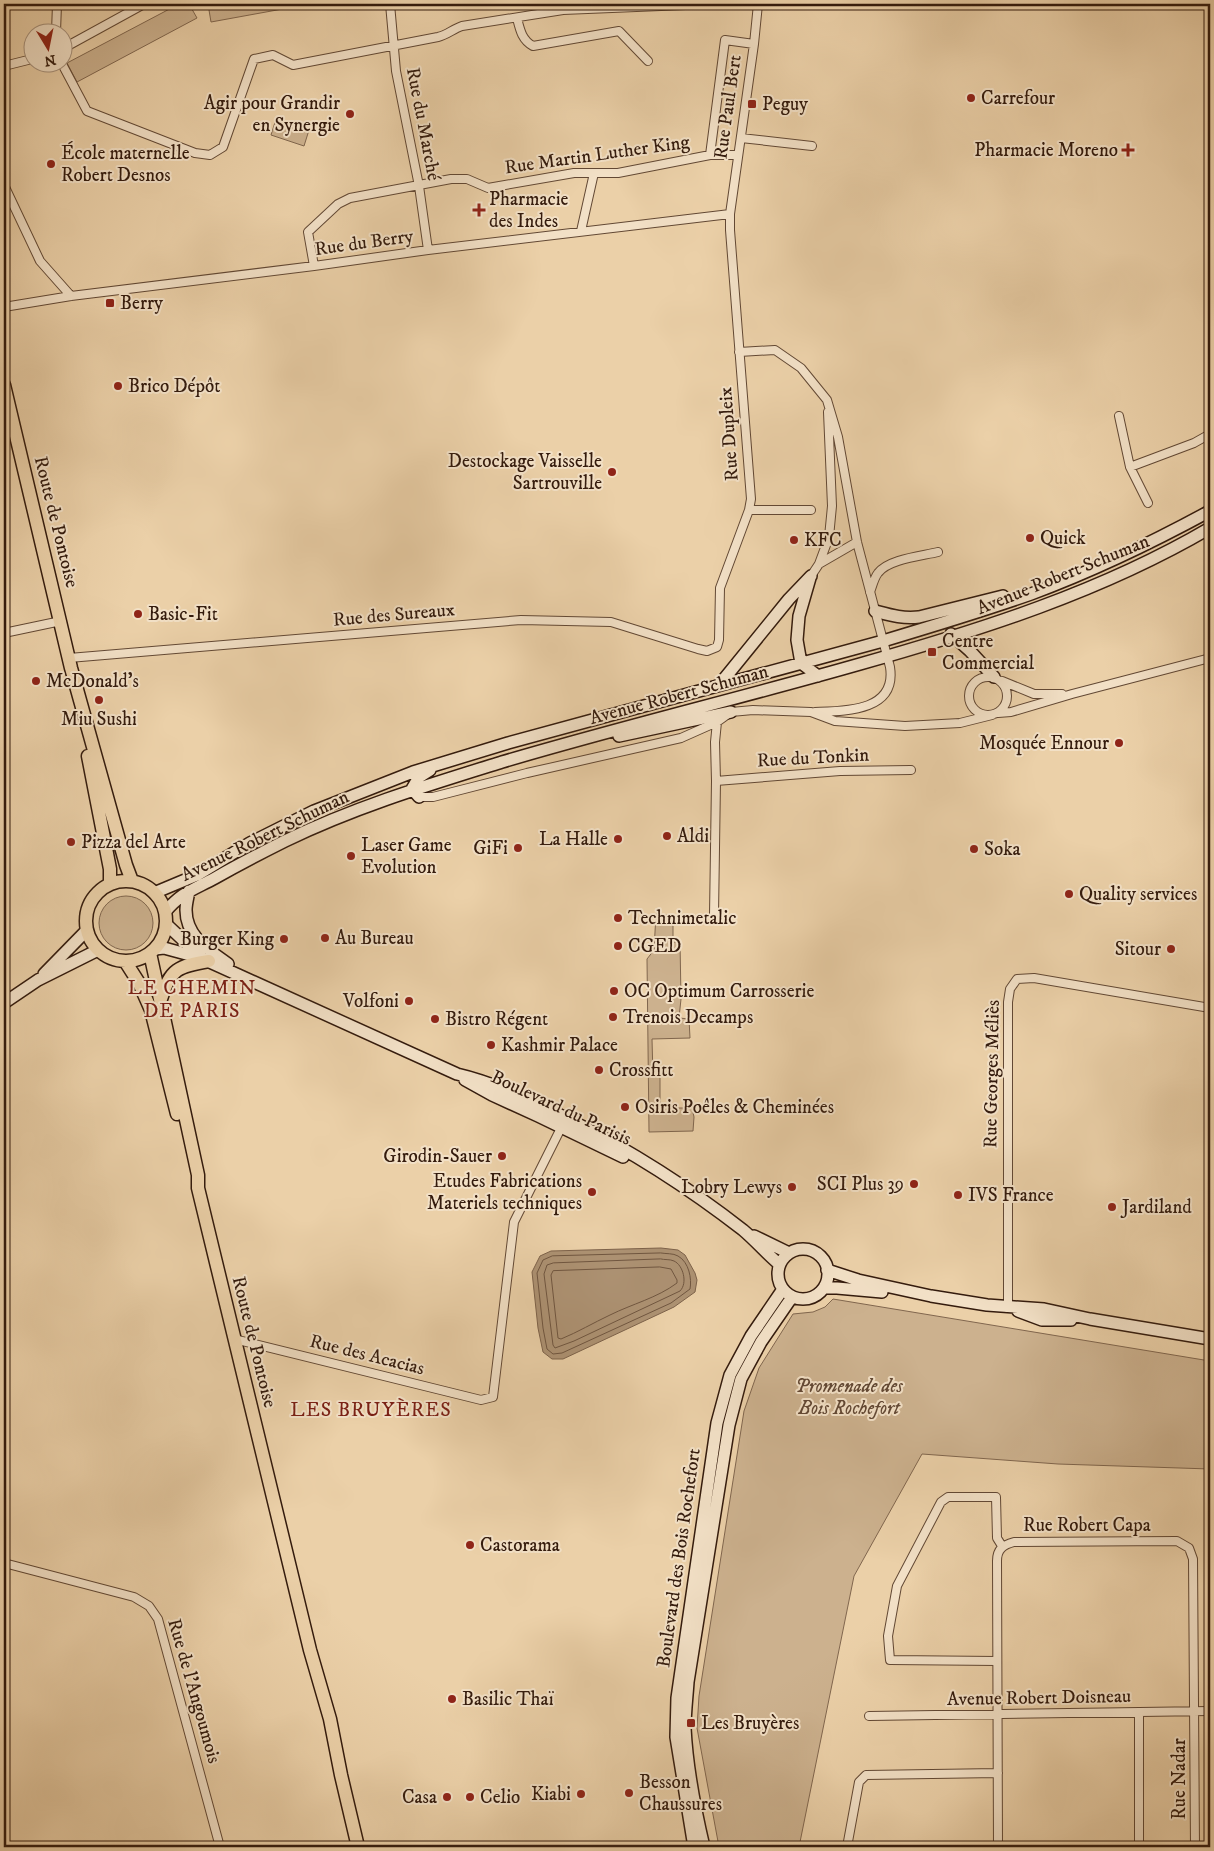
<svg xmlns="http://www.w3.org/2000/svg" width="1214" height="1851" font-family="'IM FELL DW Pica',serif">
<rect width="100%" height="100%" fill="#ebd0a8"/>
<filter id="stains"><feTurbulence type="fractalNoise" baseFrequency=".004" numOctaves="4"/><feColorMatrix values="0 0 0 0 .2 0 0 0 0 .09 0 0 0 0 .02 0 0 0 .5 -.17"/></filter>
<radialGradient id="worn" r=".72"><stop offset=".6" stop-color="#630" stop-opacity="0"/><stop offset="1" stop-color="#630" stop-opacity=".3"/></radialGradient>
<!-- green -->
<path fill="#ccb18e" stroke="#80664e" d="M179 4H189L197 18 77 82 67 63Z
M208 4H310L211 22Z
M276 119 309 130 304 146 271 135Z
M99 923a27 27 0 1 1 54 0a27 27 0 1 1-54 0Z
M656 914 673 915V942H680L681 999 679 1018 689 1019 690 1038 652 1039 653 1077H660V1104L668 1108H692L694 1117 693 1131 649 1132 647 959 654 950Z
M833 1299 1210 1361V1469L1058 1464 922 1454 854 1576 799 1847H719L697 1728 699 1696 744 1411 759 1368 793 1314 813 1312 825 1307Z"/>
<!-- water -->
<path fill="#ad9273" stroke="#7d624a" d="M661 1248 678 1250 685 1255 695 1273 697 1280 695 1292 674 1307 563 1359H552L543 1352 538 1328 532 1272 540 1256 551 1251Z"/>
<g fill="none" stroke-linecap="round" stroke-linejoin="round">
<!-- shore -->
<path stroke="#705640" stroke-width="1" d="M661 1253C666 1254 673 1253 678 1256 689 1262 692 1279 690 1289L671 1303 562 1353 553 1354 547 1349 543 1328 537 1273 543 1260 552 1256Z
M661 1259C664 1260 670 1259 674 1261 683 1265 688 1283 680 1291L574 1341 555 1348 553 1345 544 1274 547 1265 553 1263Z
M660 1267 671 1269 677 1280V1283C657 1298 632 1304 610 1315 593 1323 578 1332 561 1339L558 1338 551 1275 553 1271Z"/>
<!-- street casing -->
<g stroke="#624834" stroke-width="10">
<path id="street" d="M390 4 396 71 419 186 428 250
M517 18C520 30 522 40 533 46L619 31 648 61
M56 32 57 4
M62 49 144 4
M61 62 87 111 195 153 210 155 223 147 254 59 273 55 293 65 438 37C447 35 453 29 462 26L563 10 710 4
M4 66 32 59
M741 138 812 146
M710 155H738
M4 185 40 261 71 296
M581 231 594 173
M314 266 308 232 338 204 350 198 451 179H467L488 188 574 173H618L710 155 725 40 754 44
M4 307 71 296 314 266 428 250 730 214
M739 352 775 350 801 368 827 400 838 437 857 542 890 667C897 712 844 711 815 712
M1119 416 1130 467 1148 503
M1130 467 1194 443 1210 434
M749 510H811
M819 564 857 542
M811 576 819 564 829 537 832 506 828 412
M870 592C872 587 874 578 878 573 888 559 922 556 938 552
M4 633 61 621
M69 658 521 620 611 622 698 649 707 651 717 647 719 640 720 588 749 510 751 499 730 230V214L754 44 758 4
M969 696a19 19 0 1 1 38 0a19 19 0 1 1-38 0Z
M1002 681 1034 694H1062
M998 713 1011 712 1072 694 1210 658
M716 781 840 771 911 770
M419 797H433L527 773 681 738 717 722 731 712 753 710 811 712 835 721 905 726 960 723 992 715
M714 915 716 781 715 742 717 722
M1008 1308V1002L1010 989 1017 979 1034 978 1210 1008
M234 1339 481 1400 493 1397 514 1222 563 1124
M4 1563 134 1597 149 1606 158 1619 220 1847
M997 1661 890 1660 888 1636 897 1586 941 1502 948 1497H996L997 1538 1002 1546
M869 1716 1210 1711
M847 1847 859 1782 866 1775 998 1773
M998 1847 997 1561C997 1549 1003 1545 1014 1542L1177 1541 1189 1548 1193 1559 1195 1847
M1139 1847V1712"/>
</g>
<!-- secondary casing -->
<g stroke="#341b0d" stroke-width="14">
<path id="secondary" d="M810 578 799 616 797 640 801 663 818 676
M875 611C890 615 903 619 919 617L1003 596
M951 634 970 651 994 677
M720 684 789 599 811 576
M619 736 731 712
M419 797 412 789 419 777 430 770
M189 891C188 897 186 904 186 910 186 937 209 950 228 964
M154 893 197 875 250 843 314 811 413 772 508 743 883 641C933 626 983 611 1031 594 1093 571 1153 542 1210 511
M165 912C182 892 193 890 215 878 238 865 261 853 285 841 355 807 428 785 502 762 620 727 741 698 860 664 980 630 1101 592 1210 528
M166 924 200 956
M155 949 164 948 201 958 457 1074C496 1083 534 1102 570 1120 631 1151 689 1188 743 1230 756 1241 767 1254 779 1264
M44 974 87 930
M4 1003 38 980 98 950
M465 1080 492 1095 538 1116 623 1157
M754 1236 789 1253
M778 1274a25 25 0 1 1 50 0a25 25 0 1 1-50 0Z
M827 1270 858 1280 931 1296 987 1305 1044 1309 1090 1319 1210 1339
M824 1288H837L882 1292
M1018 1311 1042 1320H1071
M694 1847 676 1737 677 1698 717 1423 730 1375 751 1336 783 1289
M704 1847C695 1809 687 1768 685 1728 685 1713 687 1697 688 1682L729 1425 741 1379 761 1342 792 1297"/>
</g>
<!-- primary casing -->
<g stroke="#341b0d" stroke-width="15">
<path id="primary" d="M4 385 71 668 126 865 132 881
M88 756 110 869V884
M86 921a40 40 0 1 1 80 0a40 40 0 1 1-80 0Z
M150 953 198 1175V1188L310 1650 330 1719 341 1775 358 1847
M125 961 139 983 151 1010 177 1114
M161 999C170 969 178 966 209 961"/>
</g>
<!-- street -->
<use href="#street" stroke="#f2e0c6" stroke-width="8"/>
<!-- secondary -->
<use href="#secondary" stroke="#f2e0c6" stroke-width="11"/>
<!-- primary -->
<use href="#primary" stroke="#ebd0a8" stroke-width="12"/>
</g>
<!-- markers -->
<g fill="#8f2418" stroke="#f2e0c6" stroke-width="2">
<circle cx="971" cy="98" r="5"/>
<rect x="747" y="99" width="10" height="10" rx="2.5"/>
<circle cx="350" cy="114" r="5"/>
<path d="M1125.5 142.5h5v5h5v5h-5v5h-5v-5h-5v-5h5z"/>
<circle cx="51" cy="164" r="5"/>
<path d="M476.5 202.5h5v5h5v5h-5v5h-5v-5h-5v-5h5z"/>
<rect x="105" y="298" width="10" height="10" rx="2.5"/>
<circle cx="118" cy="386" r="5"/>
<circle cx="612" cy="472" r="5"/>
<circle cx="1030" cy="538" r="5"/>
<circle cx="794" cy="540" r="5"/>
<circle cx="138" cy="614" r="5"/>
<rect x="927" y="647" width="10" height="10" rx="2.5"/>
<circle cx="36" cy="681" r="5"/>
<circle cx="99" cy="700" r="5"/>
<circle cx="1119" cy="743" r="5"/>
<circle cx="667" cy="836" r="5"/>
<circle cx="618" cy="839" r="5"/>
<circle cx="71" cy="842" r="5"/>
<circle cx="518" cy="848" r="5"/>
<circle cx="974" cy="849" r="5"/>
<circle cx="351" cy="856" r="5"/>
<circle cx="1069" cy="894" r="5"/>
<circle cx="618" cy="918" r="5"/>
<circle cx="325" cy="938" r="5"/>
<circle cx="284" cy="939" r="5"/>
<circle cx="618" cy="946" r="5"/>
<circle cx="1171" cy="949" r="5"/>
<circle cx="614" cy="991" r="5"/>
<circle cx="409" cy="1001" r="5"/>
<circle cx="613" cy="1017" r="5"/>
<circle cx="435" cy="1019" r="5"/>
<circle cx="491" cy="1045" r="5"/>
<circle cx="599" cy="1070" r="5"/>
<circle cx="625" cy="1107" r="5"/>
<circle cx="502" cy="1156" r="5"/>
<circle cx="914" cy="1184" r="5"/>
<circle cx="792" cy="1187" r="5"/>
<circle cx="592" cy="1192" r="5"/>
<circle cx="958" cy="1195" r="5"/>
<circle cx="1112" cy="1207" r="5"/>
<circle cx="470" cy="1545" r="5"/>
<circle cx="452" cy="1699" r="5"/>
<rect x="686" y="1718" width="10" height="10" rx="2.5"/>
<circle cx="629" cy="1793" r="5"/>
<circle cx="581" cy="1794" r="5"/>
<circle cx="447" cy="1797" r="5"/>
<circle cx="470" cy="1797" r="5"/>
</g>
<g text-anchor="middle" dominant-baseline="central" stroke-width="4" stroke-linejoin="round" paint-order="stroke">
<!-- poi labels -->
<g font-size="19" fill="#341b0d" stroke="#f2e0c6" text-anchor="start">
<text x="981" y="98">Carrefour</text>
<text x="340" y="103" text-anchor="end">Agir pour Grandir<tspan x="340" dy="22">en Synergie</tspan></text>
<text x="762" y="104">Peguy</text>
<text x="1118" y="150" text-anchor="end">Pharmacie Moreno</text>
<text x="61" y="153">École maternelle<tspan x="61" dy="22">Robert Desnos</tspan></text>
<text x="489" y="199">Pharmacie<tspan x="489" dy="22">des Indes</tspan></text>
<text x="120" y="303">Berry</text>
<text x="128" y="386">Brico Dépôt</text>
<text x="602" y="461" text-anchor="end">Destockage Vaisselle<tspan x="602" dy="22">Sartrouville</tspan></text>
<text x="1040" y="538">Quick</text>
<text x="804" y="540">KFC</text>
<text x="148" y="614">Basic-Fit</text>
<text x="942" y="641">Centre<tspan x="942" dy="22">Commercial</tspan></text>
<text x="46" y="681">McDonald's</text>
<text x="99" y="719" text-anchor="middle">Miu Sushi</text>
<text x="1109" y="743" text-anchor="end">Mosquée Ennour</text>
<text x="677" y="836">Aldi</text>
<text x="608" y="839" text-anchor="end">La Halle</text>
<text x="81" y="842">Pizza del Arte</text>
<text x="361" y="845">Laser Game<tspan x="361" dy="22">Evolution</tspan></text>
<text x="508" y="848" text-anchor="end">GiFi</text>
<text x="984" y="849">Soka</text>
<text x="1079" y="894">Quality services</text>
<text x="628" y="918">Technimetalic</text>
<text x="335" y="938">Au Bureau</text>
<text x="274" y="939" text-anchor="end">Burger King</text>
<text x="628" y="946">CGED</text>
<text x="1161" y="949" text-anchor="end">Sitour</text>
<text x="624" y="991">OC Optimum Carrosserie</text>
<text x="399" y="1001" text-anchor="end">Volfoni</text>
<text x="623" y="1017">Trenois Decamps</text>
<text x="445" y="1019">Bistro Régent</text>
<text x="501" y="1045">Kashmir Palace</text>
<text x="609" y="1070">Crossfitt</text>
<text x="635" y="1107">Osiris Poêles &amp; Cheminées</text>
<text x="492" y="1156" text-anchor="end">Girodin-Sauer</text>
<text x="582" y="1181" text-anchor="end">Etudes Fabrications<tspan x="582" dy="22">Materiels techniques</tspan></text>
<text x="904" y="1184" text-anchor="end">SCI Plus 39</text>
<text x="782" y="1187" text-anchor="end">Lobry Lewys</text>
<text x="968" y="1195">IVS France</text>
<text x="1122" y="1207">Jardiland</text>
<text x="480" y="1545">Castorama</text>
<text x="462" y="1699">Basilic Thaï</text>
<text x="701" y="1723">Les Bruyères</text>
<text x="639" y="1782">Besson<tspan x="639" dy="22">Chaussures</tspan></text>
<text x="571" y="1794" text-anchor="end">Kiabi</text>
<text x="437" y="1797" text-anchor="end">Casa</text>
<text x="480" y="1797">Celio</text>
</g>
<!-- street labels -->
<g font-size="19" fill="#341b0d" stroke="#f2e0c6">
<text transform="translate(728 107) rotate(-82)">Rue Paul Bert</text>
<text transform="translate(423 124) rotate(79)">Rue du Marché</text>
<text transform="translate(597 155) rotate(-8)">Rue Martin Luther King</text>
<text transform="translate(364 243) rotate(-8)">Rue du Berry</text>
<text transform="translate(729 434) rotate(-94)">Rue Dupleix</text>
<text transform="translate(56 522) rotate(76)">Route de Pontoise</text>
<text transform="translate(1063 575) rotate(-22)">Avenue Robert Schuman</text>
<text transform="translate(394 615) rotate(-5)">Rue des Sureaux</text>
<text transform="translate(679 695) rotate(-15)">Avenue Robert Schuman</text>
<text transform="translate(813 758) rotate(-3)">Rue du Tonkin</text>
<text transform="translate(265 836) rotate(-26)">Avenue Robert Schuman</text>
<text transform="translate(992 1074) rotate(-89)">Rue Georges Méliès</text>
<text transform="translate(561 1108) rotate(25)">Boulevard du Parisis</text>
<text transform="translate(254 1342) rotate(76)">Route de Pontoise</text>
<text transform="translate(367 1355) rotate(14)">Rue des Acacias</text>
<text x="1087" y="1525">Rue Robert Capa</text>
<text transform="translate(679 1558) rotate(-82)">Boulevard des Bois Rochefort</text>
<text transform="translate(194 1691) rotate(74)">Rue de l'Angoumois</text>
<text transform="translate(1039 1698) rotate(-1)">Avenue Robert Doisneau</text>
<text transform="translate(1179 1779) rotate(-90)">Rue Nadar</text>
</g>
<!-- park labels -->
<g font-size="19" font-style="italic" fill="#624834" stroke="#f2e0c6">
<text x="849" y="1386">Promenade des<tspan x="849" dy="22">Bois Rochefort</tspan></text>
</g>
<!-- neighbourhood labels -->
<g font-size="20" letter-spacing="1" fill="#7a1f14" stroke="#f2e0c6">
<text x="192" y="988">LE CHEMIN<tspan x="192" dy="23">DE PARIS</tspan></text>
<text x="371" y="1410">LES BRUYÈRES</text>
</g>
</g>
<!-- margin -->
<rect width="1214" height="1851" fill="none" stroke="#ebd0a8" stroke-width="20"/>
<rect x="5" y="5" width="1204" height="1841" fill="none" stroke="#341b0d" stroke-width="2.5"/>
<rect x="10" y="10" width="1194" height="1831" fill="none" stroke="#341b0d"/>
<!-- north arrow -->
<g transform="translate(48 48) rotate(170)"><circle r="24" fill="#f2e0c6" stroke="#a6917c"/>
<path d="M0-4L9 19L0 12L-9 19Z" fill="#8f2418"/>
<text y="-8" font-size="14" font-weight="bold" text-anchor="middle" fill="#341b0d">N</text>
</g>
<rect width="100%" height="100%" filter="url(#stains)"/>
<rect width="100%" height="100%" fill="url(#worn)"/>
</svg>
